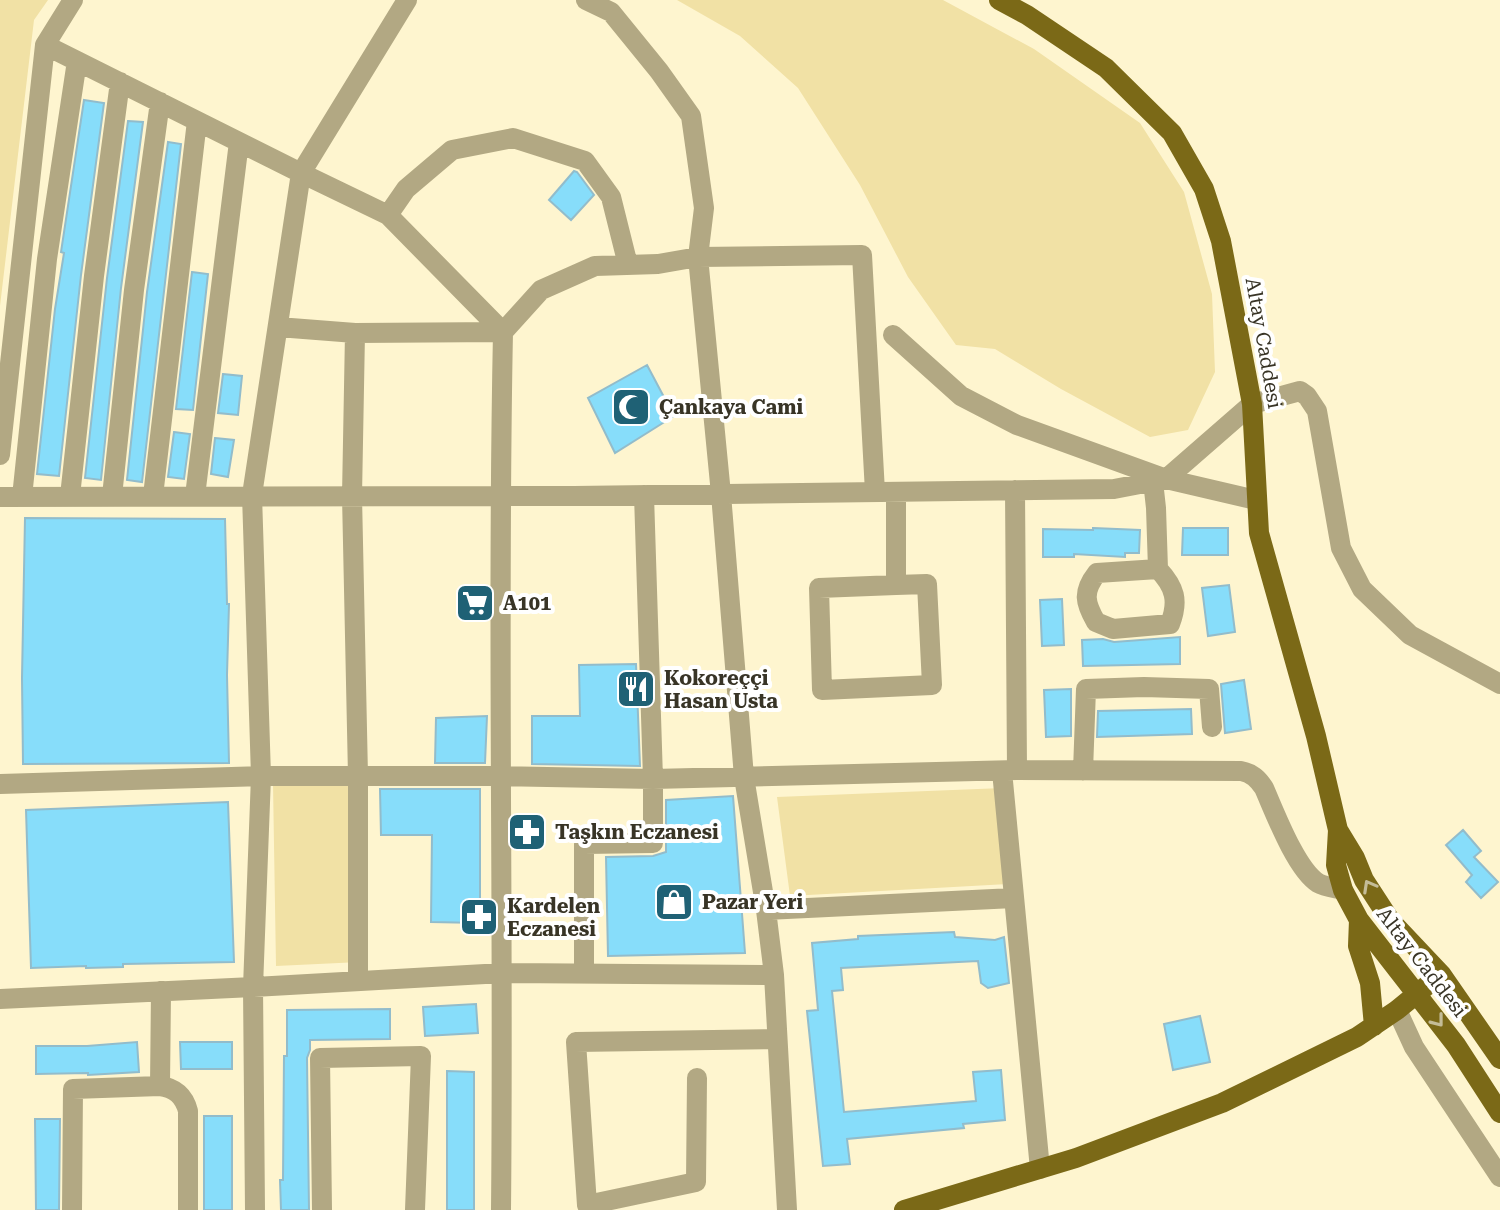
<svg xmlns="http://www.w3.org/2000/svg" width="1500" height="1210" font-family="'Roboto Serif',serif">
<rect width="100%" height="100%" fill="#fef5cf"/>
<!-- green -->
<path fill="#f1e1a5" d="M0 0H48L34 20 0 306Z
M677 0H943L1034 49 1140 123 1184 192 1212 294 1215 372 1188 430 1150 437 1061 389 995 349 956 345 908 277 860 185 798 88 740 36Z
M273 784H356L360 962 276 966Z
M1003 788 1008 884 790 896 777 797Z"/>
<!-- building -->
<path fill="#87ddfa" stroke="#92bccb" stroke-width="2" d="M84 100 104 103 81 275 59 476 37 474 55 309 64 253 61 252Z
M128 121 143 122 121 288 101 480 85 478 107 278Z
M168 142 181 144 142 482 127 480 147 292Z
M574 171 577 172 594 195 571 220 549 200Z
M192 272 208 274 193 410 176 409Z
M647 365 674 416 615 453 588 398Z
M223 374 242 376 238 415 218 413Z
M174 432 190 434 184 479 168 477Z
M215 438 234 440 228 477 211 474Z
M25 518 225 519 227 604H229L227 675 229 763 23 764 22 678Z
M1093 528 1140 530 1139 553H1125V557L1074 554V557H1043V529L1093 530Z
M1183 528H1228V555H1182Z
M1229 585 1235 632 1208 636 1202 588Z
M1062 599 1064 645 1042 646 1040 600Z
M1180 637V664L1083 666 1082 640 1103 639 1114 642Z
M636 664 640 766 532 764V716H580L579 665Z
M1244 680 1251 729 1225 733 1221 684Z
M1071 689V736L1046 737 1044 690Z
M1191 709 1192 734 1097 737 1098 711Z
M487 716 485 763H435L436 718Z
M380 789H480V923L431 922 432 835H381Z
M733 796 745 953 608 956 606 857 653 856 666 852V800Z
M228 802 234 962 123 964V967L86 968V966L31 968 26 810Z
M1463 830 1481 851 1474 857 1498 882 1481 898 1466 882 1472 875 1446 845Z
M954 932 955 937 995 940 1004 937 1009 983 988 988 981 983 978 961 841 968 843 990 832 991 844 1112 976 1101 973 1072 1001 1070 1005 1120 963 1124 964 1128 847 1139 850 1164 823 1166 807 1011 818 1010 812 943 858 939V936Z
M476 1004 478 1033 425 1036 423 1007Z
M390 1009V1039L310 1040V1050L307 1058 309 1210H281L280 1180H283L284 1056H287V1010Z
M1200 1016 1210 1062 1173 1070 1164 1024Z
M137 1042 139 1072 88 1075V1073L36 1074V1046H87Z
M180 1042H232V1069H181Z
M447 1071 474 1072V1210H447Z
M204 1116H232V1210H204Z
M35 1119H60L59 1210H36Z"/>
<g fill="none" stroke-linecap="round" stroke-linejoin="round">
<!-- minor -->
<path stroke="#b2a883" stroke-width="20" d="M45 45 301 173 407 0
M388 215 406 189 452 150 513 138 585 161 611 197 628 265
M278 327 355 333 503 332
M503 332 388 215 301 173 252 495 261 776 253 987 503 973 774 975 766 910 744 777 721 494 698 257 704 208 691 116 659 71 611 12 586 0
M355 333 352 496 358 776V981
M893 335 961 396 1017 425 1166 479 1252 404 1300 391 1307 396 1317 411 1341 548 1362 589 1410 635 1500 684
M0 455 45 45 73 0
M1153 481 1156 508 1158 569 1097 573C1082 592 1085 603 1096 622L1113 629 1170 624C1179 601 1175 587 1158 569
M1015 490 1017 770
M896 492V585L819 588 822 690 932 685 927 584 896 585
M70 496 94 276 120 82
M112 496 134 290 160 102
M153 496 197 121
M195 496 239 142
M0 497 574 496 1114 489 1166 479 1256 500
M22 497 47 259 77 61
M1002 771 1040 1169
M1083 771 1086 689 1144 687 1209 689 1212 727
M0 784 261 776H500L653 779 1017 770 1241 771C1252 773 1258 779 1264 788 1275 813 1296 869 1318 883 1325 887 1335 888 1343 890
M766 910 1014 898
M584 973V844L653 843V779L644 495
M774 975 787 1210
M0 999 253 987 255 1210
M1397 1010 1414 1047 1500 1177
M697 1078 696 1182 587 1205 576 1042 777 1039
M160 1086 161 991
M72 1210 73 1089 160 1086C175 1088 184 1096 188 1111V1210
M322 1210 320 1058 421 1056 415 1210
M501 1210C504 917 497 625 503 332L541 290 595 266 658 264 698 257 862 255 875 492"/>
<!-- major -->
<path stroke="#7b6917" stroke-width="20" d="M999 0 1027 15 1106 68 1172 133 1204 189 1221 241 1252 404 1259 533 1316 736 1338 830 1336 865 1343 890 1359 920 1456 1045 1500 1113
M1338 830 1355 858 1364 880 1390 920 1441 974 1500 1059
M1359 920 1358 946 1370 983 1374 1026
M904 1210 1076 1158 1222 1103 1357 1037 1397 1010 1441 974"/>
</g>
<!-- one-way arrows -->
<defs><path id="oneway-chevron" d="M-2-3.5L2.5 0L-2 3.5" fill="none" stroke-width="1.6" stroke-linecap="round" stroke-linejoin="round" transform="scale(2)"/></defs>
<g stroke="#c4bc97">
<use href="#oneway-chevron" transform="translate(1369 886) rotate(-119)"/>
<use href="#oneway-chevron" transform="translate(1438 1021) rotate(52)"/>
</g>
<!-- icons -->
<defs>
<g id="mosque-square" transform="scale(2)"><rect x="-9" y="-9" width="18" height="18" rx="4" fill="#1f6175" stroke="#fff"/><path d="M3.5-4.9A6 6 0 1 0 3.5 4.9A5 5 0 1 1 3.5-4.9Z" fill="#fff"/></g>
<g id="supermarket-square" transform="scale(2)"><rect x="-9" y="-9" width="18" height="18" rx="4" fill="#1f6175" stroke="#fff"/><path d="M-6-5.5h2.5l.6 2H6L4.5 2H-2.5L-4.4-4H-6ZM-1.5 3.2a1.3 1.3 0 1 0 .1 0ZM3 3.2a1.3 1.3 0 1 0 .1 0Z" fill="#fff"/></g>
<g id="restaurant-square" transform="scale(2)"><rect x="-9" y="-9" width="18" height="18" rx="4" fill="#1f6175" stroke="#fff"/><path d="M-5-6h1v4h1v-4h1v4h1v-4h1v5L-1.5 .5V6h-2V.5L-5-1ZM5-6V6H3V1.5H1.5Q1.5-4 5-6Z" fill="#fff"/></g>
<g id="pharmacy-square" transform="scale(2)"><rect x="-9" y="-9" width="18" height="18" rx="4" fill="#1f6175" stroke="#fff"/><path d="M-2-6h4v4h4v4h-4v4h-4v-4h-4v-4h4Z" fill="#fff"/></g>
<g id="shop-square" transform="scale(2)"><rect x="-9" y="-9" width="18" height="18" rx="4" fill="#1f6175" stroke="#fff"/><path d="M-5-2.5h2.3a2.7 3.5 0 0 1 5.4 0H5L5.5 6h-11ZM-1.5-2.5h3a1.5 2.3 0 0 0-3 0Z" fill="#fff"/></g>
</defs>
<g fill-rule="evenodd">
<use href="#mosque-square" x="631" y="407"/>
<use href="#supermarket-square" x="475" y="603"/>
<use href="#restaurant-square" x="636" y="689"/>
<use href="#pharmacy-square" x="527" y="832"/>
<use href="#shop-square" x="674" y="902"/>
<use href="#pharmacy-square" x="479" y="917"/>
</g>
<g text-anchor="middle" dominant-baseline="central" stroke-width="8" stroke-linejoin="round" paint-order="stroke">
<!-- street labels -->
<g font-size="20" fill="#383426" stroke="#fff">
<text transform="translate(1264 343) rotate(80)">Altay Caddesi</text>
<text transform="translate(1422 962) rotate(52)">Altay Caddesi</text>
</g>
<!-- poi labels -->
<g font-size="20" font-weight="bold" fill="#383426" stroke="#fff" text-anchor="start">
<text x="659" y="407">Çankaya Cami</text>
<text x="503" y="603">A101</text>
<text x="664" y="678">Kokoreççi<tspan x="664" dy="23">Hasan Usta</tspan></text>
<text x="555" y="832">Taşkın Eczanesi</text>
<text x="702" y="902">Pazar Yeri</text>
<text x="507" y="906">Kardelen<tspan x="507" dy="23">Eczanesi</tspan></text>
</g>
</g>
</svg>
